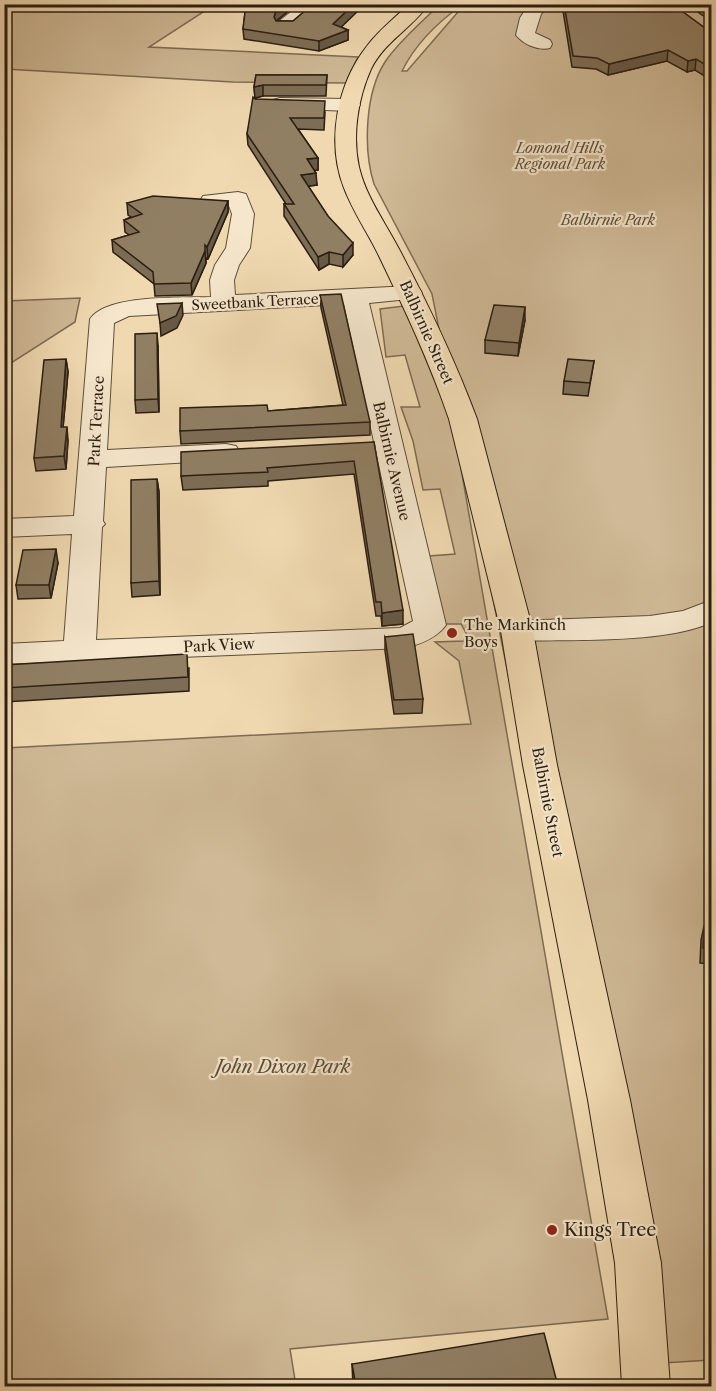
<svg xmlns="http://www.w3.org/2000/svg" width="716" height="1391" font-family="'Libre Caslon Text',serif">
<rect width="100%" height="100%" fill="#f0d9b1"/>
<filter id="stains"><feTurbulence type="fractalNoise" baseFrequency=".00333" numOctaves="4"/><feColorMatrix values="0 0 0 0 .2 0 0 0 0 .09 0 0 0 0 .02 0 0 0 .5 -.17"/></filter>
<radialGradient id="worn" r=".72"><stop offset=".6" stop-color="#630" stop-opacity="0"/><stop offset="1" stop-color="#630" stop-opacity=".3"/></radialGradient>
<!-- green -->
<path fill="#cfb996" stroke="#7d6c54" stroke-width="1.5" d="M4 5H214L149 47 358 57 346 83 233 82 5 69Z
M439 5H462C438 22 415 45 402 71H407L464 5H711V1360L646 1364 432 294 374 184C363 149 365 93 385 62 399 41 421 23 439 5Z
M80 298 75 322 5 367V301Z
M404 306 450 418 457 445 608 1319 290 1349 296 1386H5V748L471 724 459 661 435 642 464 641 466 633 461 624H443L429 556 455 554 440 489 423 490 413 441 401 407H420L405 355 386 357 380 309Z"/>
<g fill="none" stroke-linecap="round" stroke-linejoin="round">
<!-- minor casing -->
<g stroke="#5c4d39" stroke-width="2">
<path id="minor" d="M301 4H322L292 30H278L276 26 278 22Z
M529 4H550L541 14 535 33 550 40 552 44 550 48C538 51 523 44 516 35L520 18Z
M280 98 350 99 357 101 360 105 357 109 350 111 273 108 270 104 273 100Z
M238 192 246 194 254 214 250 248 239 265 234 280 235 295 410 286 419 288 422 293 419 298 369 303 446 625C437 638 420 644 406 648L4 664V644L64 641 72 534 4 537V519L74 516 90 319C107 294 182 298 211 297L210 280 215 265 226 248 232 214 229 206H203L200 201 203 196ZM344 304 413 621 400 628 96 640 102 527 105 524 103 521 106 467 226 460 236 458 240 452 236 446 226 444 107 450 114 323 129 316Z
M712 600V622C665 644 570 639 517 641L506 638 501 631 506 624 517 621 650 616 683 611Z"/>
</g>
<!-- major casing -->
<g stroke="#2b1e11" stroke-width="2">
<path id="major" d="M409 4H429C412 28 384 42 371 69 358 98 352 135 359 167 366 197 385 222 399 249 428 304 455 360 477 419L533 631 557 765 630 1100 661 1263 670 1386H622L615 1263 588 1100 523 765 501 631 449 419C430 363 405 310 379 256 368 233 353 212 344 188 326 142 337 84 367 46 379 30 395 18 409 4Z"/>
</g>
<!-- minor -->
<use href="#minor" fill="#f5e6cc" fill-rule="evenodd"/>
<!-- major -->
<use href="#major" fill="#f0d9b1" fill-rule="evenodd"/>
</g>
<!-- wall -->
<path fill="#7d6d56" stroke="#2b1e11" stroke-width="1.5" d="M246 4H297L277 21H293L313 4H365L341 27 348 30V40L319 51 244 39 243 29Z
M550 4H672L705 28 711 29V80L695 70 687 72 667 61 608 75 596 69 572 67 563 11 549 8Z
M686 4H711V21Z
M256 75H327L326 96H263L255 98 254 87Z
M255 99 325 112 324 130 298 129 318 158V170H314L317 185 308 186 353 255 343 267 329 264 319 270 284 216V204H286L248 145 247 134Z
M228 201V212L208 259 206 258V263L192 295 155 296 154 284 113 252 112 240 129 235 125 232 124 220 131 217 128 215 127 203Z
M320 295 370 422V435L181 444 180 431 268 411 343 405 321 308Z
M525 320 518 356 485 353V340Z
M158 345 159 412 136 413 135 400Z
M66 359 68 372 63 427 68 440 66 469 36 471 34 458Z
M594 361 588 396 563 394 564 381Z
M374 442 403 624 382 626 381 616H376L354 474 268 481V486L183 490 181 476Z
M157 479 159 492 160 595 132 597 131 583Z
M58 563 51 598 18 599 16 585Z
M385 637 423 699 422 713 394 714 385 651Z
M4 665 189 668V691L4 702Z
M704 926 711 927V964L700 963 701 940Z
M710 1028H711V1068L705 1067 707 1042Z
M352 1364 558 1386H353Z"/>
<!-- shaded-wall -->
<path fill="#665946" stroke="#2b1e11" stroke-width="1.5" d="M283 4H297L276 21 274 17 276 11Z
M354 4H365L333 35V24Z
M348 30V40L319 51V41Z
M668 50 667 61 608 75 609 64Z
M696 59 695 70 687 72 688 61Z
M263 85V96L255 98 254 87Z
M318 158V170L307 171V159Z
M316 173 317 185 302 187 301 175Z
M228 201V212L208 259 207 247Z
M353 243V255L343 267V255Z
M205 251 206 263 192 295 191 283Z
M329 252V264L319 270 318 257Z
M182 303 183 315 177 328 161 336 160 323Z
M525 307V320L518 356 519 343Z
M157 333 158 345 159 412 158 399Z
M66 359 68 372 62 440 61 427Z
M67 427 68 440 66 469 64 456Z
M157 479 159 492 160 595 159 581Z
M56 549 58 563 51 598 49 585Z
M4 593 6 604 4 616Z
M403 610V624L382 626V613Z"/>
<!-- building -->
<path fill="#917f64" stroke="#2b1e11" stroke-width="1.5" d="M246 4H283L276 11 274 17 276 21H293L313 4H354L333 24 348 30 319 41 243 29Z
M564 4H672L705 28 711 29V68L696 59 688 61 668 50 609 64 597 58 573 56Z
M703 4H711V10Z
M256 75H327L326 85H263L254 87Z
M253 97 255 99 325 101 324 118H290L318 158 307 159 316 173 301 175 328 216 353 243 343 255 329 252 318 257 284 204H294L247 134Z
M153 196 228 201 207 247 205 245V251L191 283 154 284 153 272 112 240 139 232 124 220 142 214 127 203Z
M341 294 370 422 180 431V408L267 405 268 411 346 405 320 295Z
M182 303 176 316 160 323 157 304Z
M494 305 525 307 519 343 485 340Z
M157 333 158 399 135 400V334Z
M66 359 61 427H67L64 456 34 458 44 360Z
M568 359 594 361 590 383 564 381Z
M374 442 403 610 382 613 381 602H376L354 461 267 468 268 472 181 476V452Z
M157 479 159 581 131 583V480Z
M56 549 49 585H16L23 550Z
M413 634 423 699 394 700 385 637Z
M187 654 188 677 4 688V665Z
M704 926 711 927V950L703 948Z
M710 1028H711V1053H708Z
M544 1333 558 1386H356L352 1364Z"/>
<!-- markers -->
<g fill="#8f2418" stroke="#f5e6cc" stroke-width="2">
<circle cx="452" cy="633" r="6"/>
<circle cx="552" cy="1230" r="6"/>
</g>
<g text-anchor="middle" dominant-baseline="central" stroke-width="4.5" stroke-linejoin="round" paint-order="stroke">
<!-- far-park labels -->
<g font-size="14" font-style="italic" fill="#5c4c39" stroke="#f5e6cc">
<text x="560" y="148">Lomond Hills<tspan x="560" dy="16">Regional Park</tspan></text>
<text x="608" y="220">Balbirnie Park</text>
</g>
<!-- far-street labels -->
<g font-size="14" fill="#2b1e11" stroke="#f5e6cc">
<text transform="translate(255 302) rotate(-3)">Sweetbank Terrace</text>
</g>
<!-- street labels -->
<g font-size="15" fill="#2b1e11" stroke="#f5e6cc">
<text transform="translate(427 332) rotate(66)">Balbirnie Street</text>
<text transform="translate(96 421) rotate(-87)">Park Terrace</text>
<text transform="translate(392 461) rotate(77)">Balbirnie Avenue</text>
<text transform="translate(219 645) rotate(-3)">Park View</text>
<text transform="translate(548 802) rotate(79)">Balbirnie Street</text>
</g>
<!-- poi labels -->
<g font-size="15" fill="#2b1e11" stroke="#f5e6cc" text-anchor="start">
<text x="464" y="624">The Markinch<tspan x="464" dy="17">Boys</tspan></text>
</g>
<!-- near-park labels -->
<g font-size="18" font-style="italic" fill="#5c4c39" stroke="#f5e6cc">
<text x="283" y="1067">John Dixon Park</text>
</g>
<!-- near-poi labels -->
<g font-size="18" fill="#2b1e11" stroke="#f5e6cc" text-anchor="start">
<text x="564" y="1230">Kings Tree</text>
</g>
</g>
<!-- margin -->
<rect width="716" height="1391" fill="none" stroke="#f0d9b1" stroke-width="24"/>
<rect x="6" y="6" width="704" height="1379" fill="none" stroke="#2b1e11" stroke-width="3"/>
<rect x="12" y="12" width="692" height="1367" fill="none" stroke="#2b1e11" stroke-width="1.5"/>
<rect width="100%" height="100%" filter="url(#stains)"/>
<rect width="100%" height="100%" fill="url(#worn)"/>
</svg>
